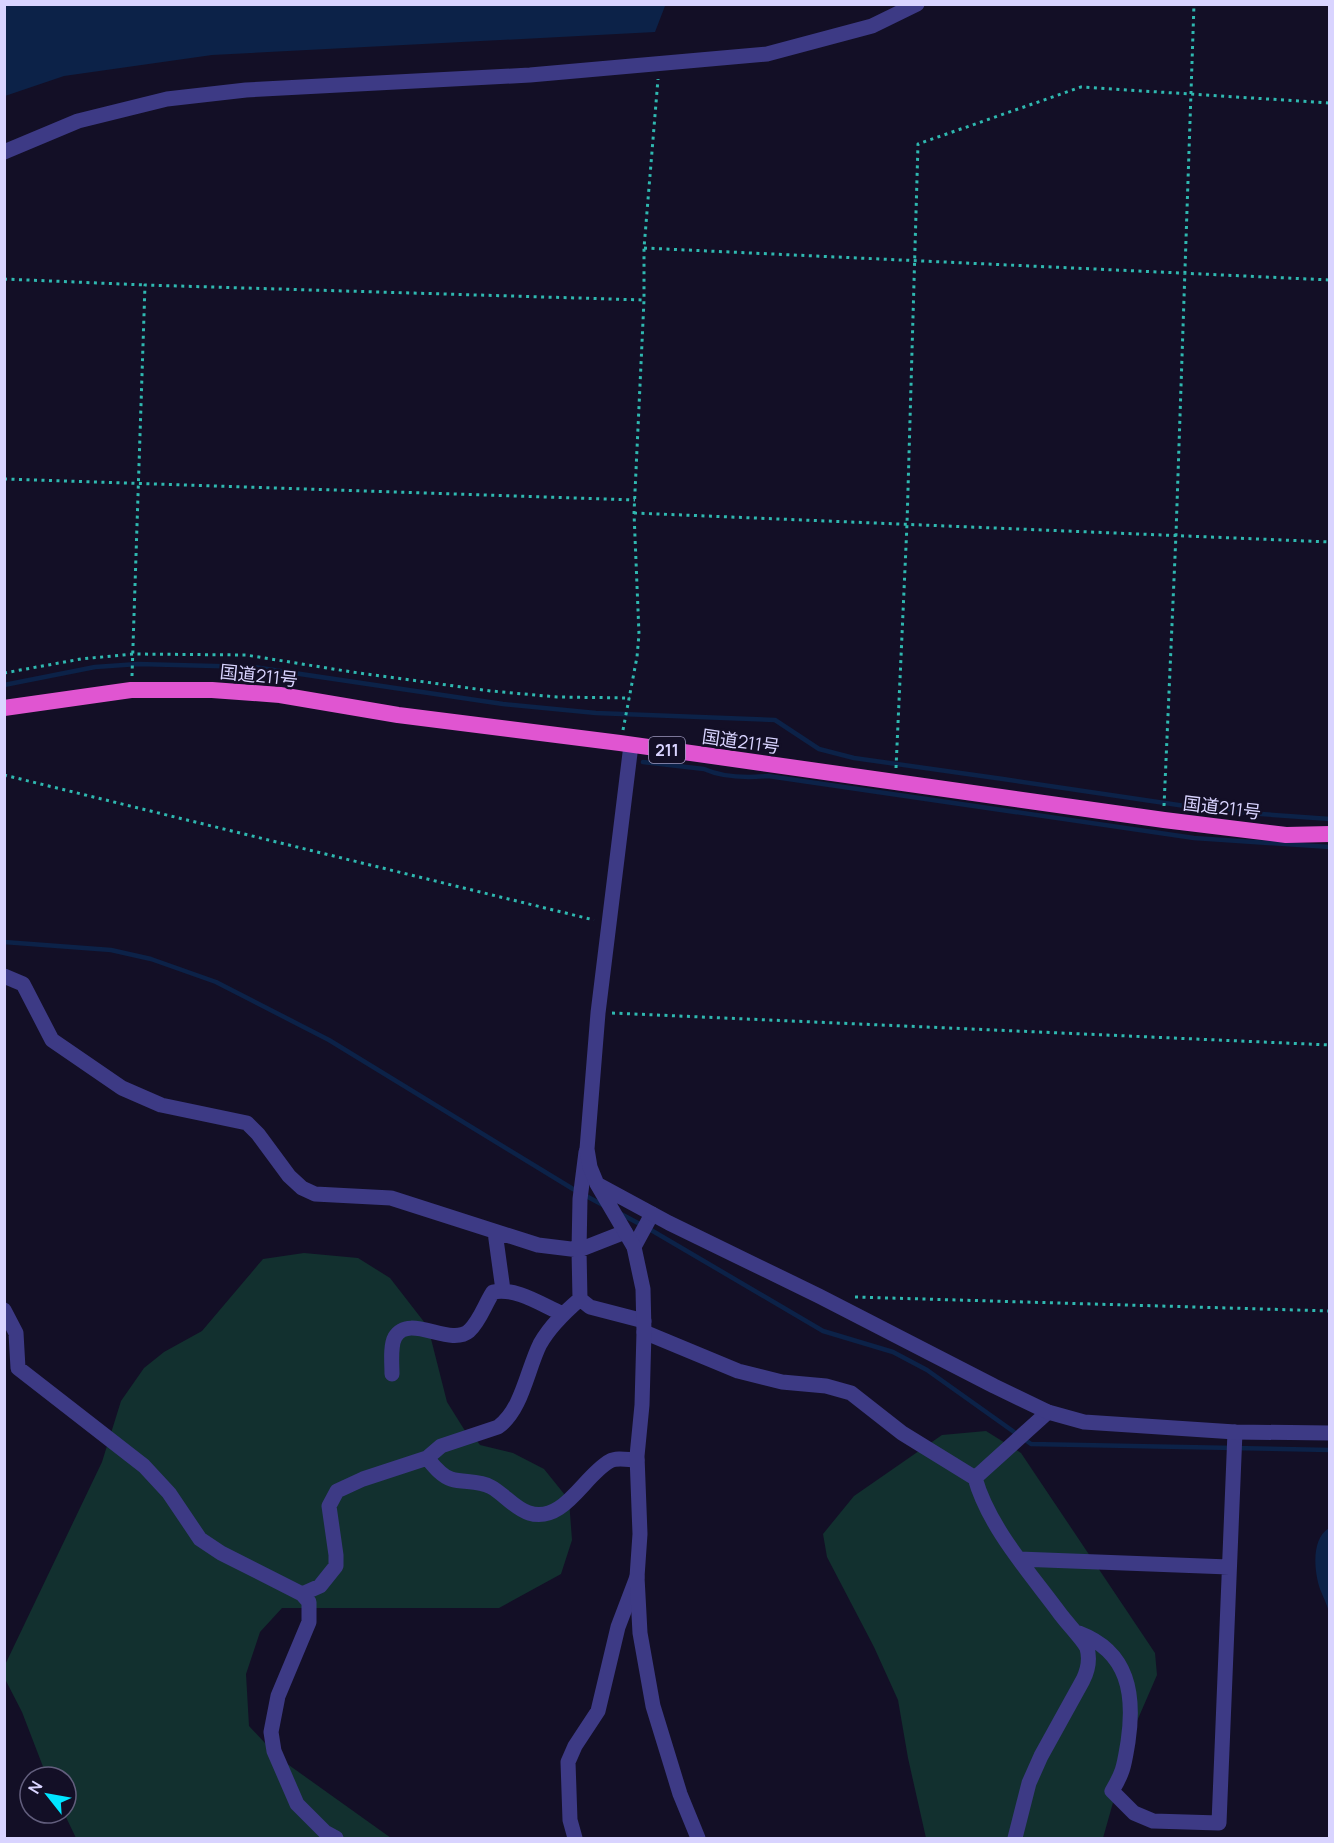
<svg xmlns="http://www.w3.org/2000/svg" width="1334" height="1843" font-family="Manrope,'Noto Sans JP',sans-serif">
<rect width="100%" height="100%" fill="#130f26"/>
<!-- green -->
<path fill="#12302f" d="M304 1253 358 1258 390 1278 428 1327 447 1402 472 1442 477 1441 480 1445 513 1453 544 1469 569 1500 572 1540 561 1574 499 1608H282L260 1632 246 1674 249 1726 279 1758 391 1838H76L64 1813H66V1777H47L22 1712 5 1679 4 1667 102 1462 121 1401 144 1368 164 1352 202 1331 263 1259Z
M986 1431 1021 1453 1155 1653 1157 1675 1134 1728 1103 1838H926L908 1758 898 1700 874 1647 827 1557 823 1534 854 1496 942 1435Z"/>
<!-- water -->
<path fill="#0c2248" d="M4 5 5 4 669 5 665 6 655 32 212 55 64 76 5 96Z
M1329 1528V1659L1328 1655C1328 1642 1332 1624 1329 1612 1327 1604 1323 1597 1320 1589 1314 1571 1311 1539 1329 1528Z"/>
<g fill="none" stroke-linecap="round" stroke-linejoin="round">
<!-- stream -->
<path stroke="#0c2248" stroke-width="4.5" d="M4 685 95 667 138 664 253 667 503 704 596 713 775 720 819 749 854 758 1003 779 1219 811 1330 819
M643 762 704 769C724 778 746 778 768 776L1194 838 1330 847
M4 942 111 950 151 959 216 982 329 1040 573 1189 603 1205
M621 1214 651 1230 823 1331 893 1352 927 1370 1031 1444 1330 1450"/>
<!-- path -->
<path stroke="#2fb8b0" stroke-width="3" stroke-dasharray="3 4.5" stroke-linecap="butt" d="M644 248 1330 280
M4 279 145 285
M4 479 635 500
M634 513 1330 542
M4 673 81 659 133 654 246 655 352 672 491 691 557 697 630 698
M132 676 145 285 644 300
M623 730 637 657 639 634 634 513 644 300V248L658 79
M896 768 907 524 918 144 1081 87 1330 103
M4 775 594 920
M1164 806 1176 534 1194 4
M612 1013 1330 1045
M855 1297 1330 1311"/>
<!-- minor -->
<path stroke="#3d3a85" stroke-width="15" d="M4 152 78 121 167 99 246 90 530 75 767 54 872 26 917 4
M4 976 23 984 52 1040 122 1088 161 1105 247 1123 258 1134 289 1176 302 1188 315 1194 391 1198 538 1245 579 1250 625 1232
M495 1232 503 1290
M634 1247 652 1214
M580 1299 590 1307 644 1321
M4 1310 16 1333 18 1368 144 1466 169 1493 200 1539 221 1553 302 1594 309 1602V1622L278 1696 271 1732 274 1751 297 1804 325 1832 336 1838
M644 1332 738 1371 782 1382 826 1386 851 1393 902 1433 975 1478C989 1528 1031 1574 1061 1615 1067 1623 1084 1641 1087 1648 1090 1659 1088 1670 1083 1680L1041 1756 1029 1783 1015 1838
M392 1374C392 1364 390 1346 395 1337 409 1313 450 1347 469 1331 480 1321 485 1304 493 1292 516 1287 542 1305 563 1314
M427 1458C433 1465 441 1476 451 1479 464 1483 478 1480 491 1487 504 1494 515 1509 529 1513 564 1524 584 1475 610 1461 617 1457 629 1460 637 1460
M975 1478 1048 1412
M1019 1559 1229 1567
M302 1594 320 1586 336 1566V1555L329 1506 337 1491 363 1479 427 1458 441 1446 498 1427C522 1410 527 1370 540 1344 550 1326 565 1312 580 1299L579 1250 580 1199 586 1152
M1079 1633C1129 1652 1135 1695 1128 1742 1124 1765 1124 1771 1112 1791L1134 1813 1153 1821 1219 1823 1235 1432
M575 1838 570 1820 568 1762 575 1746 598 1711 618 1627 637 1577"/>
<!-- tertiary -->
<path stroke="#3d3a85" stroke-width="15" d="M631 745 598 1013 587 1149 590 1167 597 1184 634 1247 643 1289 644 1332 642 1405 637 1456 640 1534 637 1577 640 1633 653 1706 680 1794 698 1838
M597 1184 669 1223 819 1296 994 1386 1048 1412 1084 1422 1235 1432 1330 1433"/>
<!-- trunk -->
<path stroke="#e055d1" stroke-width="16" d="M4 708 131 690H212L280 695 398 715 620 743 1164 820 1286 835 1330 834"/>
</g>
<g text-anchor="middle" dominant-baseline="central" stroke-width="5" stroke-linejoin="round" paint-order="stroke">
<!-- shield labels -->
<rect fill="#130f26" stroke="#9e99be" stroke-width="1.5" x="649" y="737" width="36" height="26" rx="4.5"/>
<g font-size="16" font-weight="bold" fill="#d9d4ff">
<text x="667" y="750">211</text>
</g>
<!-- street labels -->
<g font-size="18" fill="#d9d4ff" stroke="#130f26">
<text transform="translate(259 675) rotate(6)">国道211号</text>
<text transform="translate(741 741) rotate(8)">国道211号</text>
<text transform="translate(1222 807) rotate(7)">国道211号</text>
</g>
</g>
<!-- border -->
<rect width="1334" height="1843" fill="none" stroke="#d9d4ff" stroke-width="12"/>
<!-- north arrow -->
<g transform="translate(48 1795) rotate(301)"><circle r="28" fill="#130f26" stroke="#625e7d" stroke-width="1.5"/>
<path d="M0-4.5L10 22L0 15L-10 22Z" fill="#00e5ff"/>
<text y="-9" font-size="16" font-weight="bold" text-anchor="middle" fill="#d9d4ff">N</text>
</g>
</svg>
